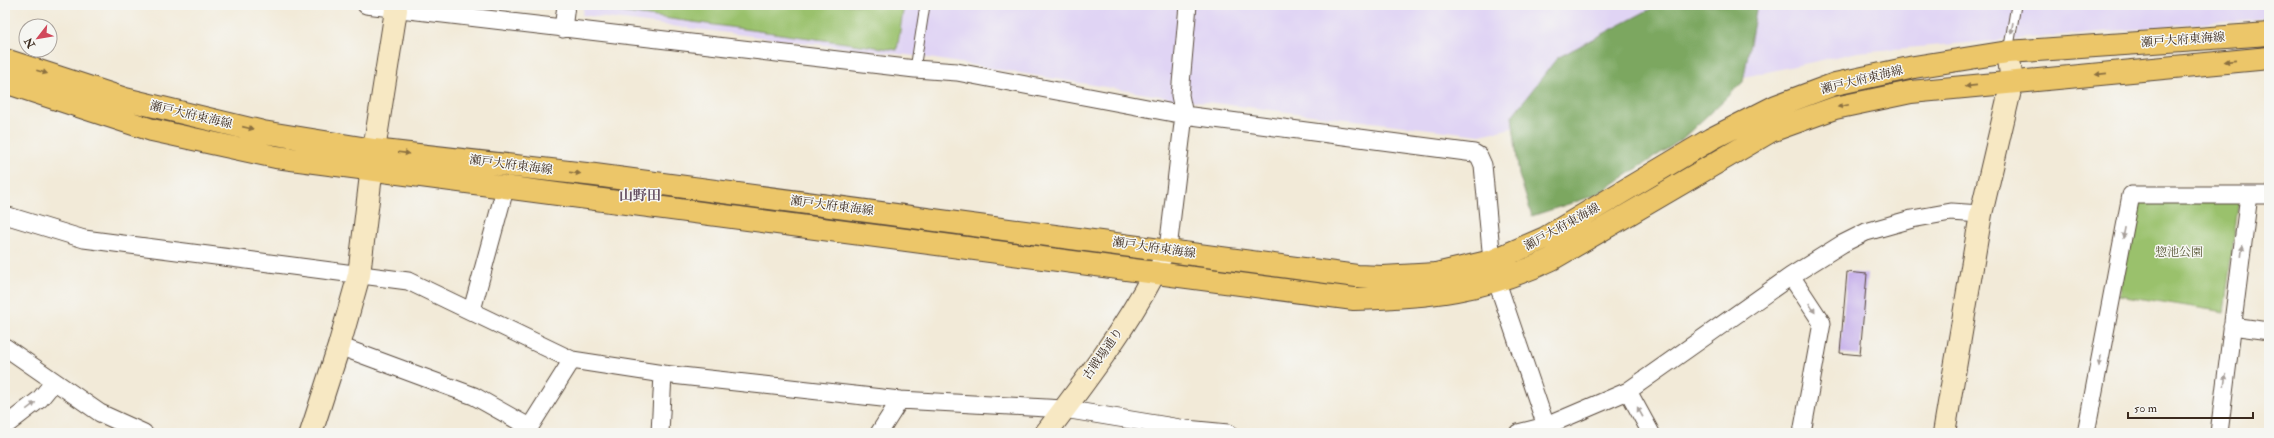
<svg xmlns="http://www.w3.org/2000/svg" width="2274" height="438" font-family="'IM FELL Double Pica','Noto Serif JP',serif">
<rect width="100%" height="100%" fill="#f6f6f2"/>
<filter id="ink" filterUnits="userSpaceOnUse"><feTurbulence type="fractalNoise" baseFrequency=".025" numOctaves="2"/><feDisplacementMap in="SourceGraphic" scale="8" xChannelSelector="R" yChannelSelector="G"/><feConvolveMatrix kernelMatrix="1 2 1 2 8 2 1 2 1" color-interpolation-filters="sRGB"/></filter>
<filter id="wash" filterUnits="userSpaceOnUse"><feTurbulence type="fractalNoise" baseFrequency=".012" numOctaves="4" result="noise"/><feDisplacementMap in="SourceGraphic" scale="16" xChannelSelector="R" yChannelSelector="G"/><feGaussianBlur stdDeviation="0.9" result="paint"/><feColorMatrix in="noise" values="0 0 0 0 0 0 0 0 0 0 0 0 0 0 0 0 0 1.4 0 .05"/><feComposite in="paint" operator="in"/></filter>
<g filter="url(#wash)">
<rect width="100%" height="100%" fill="#f2ead8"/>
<!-- built -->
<path fill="#e0d4f4" d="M584 5H2269V18L1858 52 1480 135 1172 98 923 57 582 15Z"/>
<!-- green -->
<path fill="#9ac16c" stroke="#6a7645" d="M598 5H904L897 50 598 9Z
M2134 199H2239L2224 312 2119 295Z"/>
<!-- forest -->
<path fill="#7ba760" stroke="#5b683f" d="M1658 5H1757L1743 82 1681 140 1596 195 1532 216 1519 175 1512 116 1557 58Z"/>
<g id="blocks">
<!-- building -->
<path fill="#bca0ea" d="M1847 272 1867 274 1860 355 1840 353Z"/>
</g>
</g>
<g filter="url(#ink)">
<use href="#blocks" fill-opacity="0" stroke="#56473a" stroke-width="1"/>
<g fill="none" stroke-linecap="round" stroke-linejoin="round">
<!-- lane casing -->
<g stroke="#56473a" stroke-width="11">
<path id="lane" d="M2008 52 2016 5
M915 69 925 5"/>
</g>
<!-- street casing -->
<g stroke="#56473a" stroke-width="19">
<path id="street" d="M366 5 915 69 957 72 1184 115 1474 153 1479 156 1483 165 1492 261
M563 29 566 5
M5 215 84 239 408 281 572 360 663 374 900 400 1064 409 1186 429 1228 433
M1155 272 1168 249 1184 115 1180 95 1188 5
M1791 276 1822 323 1802 433
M1497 282 1546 426 1545 433
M472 310 505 189
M2232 326 2269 331
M339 346 474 396 529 427
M5 347 100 413 144 433
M1628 391 1651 433
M5 426 40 399 54 382
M526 433 572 360
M660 433 663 374
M879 433 900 400
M1518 433 1546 426 1628 391 1791 276 1842 244 1866 232 1912 219 1951 212 1981 214
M2086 433 2131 195H2269
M2219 433 2249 195"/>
</g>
<!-- secondary casing -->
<g stroke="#56473a" stroke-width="24">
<path id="secondary" d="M311 433 339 346 359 275 374 150 396 10
M1046 433C1085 382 1125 329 1155 272
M1944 433 1981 214 2012 82 2008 52"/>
</g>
<!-- primary casing -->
<g stroke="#56473a" stroke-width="24">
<path id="primary" d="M5 60 125 99 263 132 374 150 595 175 1357 276 1383 277 1436 274 1492 261 1545 238 1711 139 1776 106 1835 84 1914 67 2008 52 2269 34
M5 82 152 130 276 157 1354 299C1427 297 1486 291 1552 259L1771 131 1835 108 1911 92 2269 58"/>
</g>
<!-- lane -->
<use href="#lane" stroke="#fff" stroke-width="9"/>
<!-- street -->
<use href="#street" stroke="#fff" stroke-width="17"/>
<!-- secondary -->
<use href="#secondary" stroke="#f7e8c3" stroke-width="22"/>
<!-- primary -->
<use href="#primary" stroke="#ecc669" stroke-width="22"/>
</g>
<!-- one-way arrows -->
<defs><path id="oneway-solid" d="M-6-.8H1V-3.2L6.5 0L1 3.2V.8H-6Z"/></defs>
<g fill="#a79f9a">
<use href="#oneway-solid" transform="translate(2012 28) rotate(99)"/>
<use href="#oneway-solid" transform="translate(2124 233) rotate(101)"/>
<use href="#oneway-solid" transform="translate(2242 251) rotate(-83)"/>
<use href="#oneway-solid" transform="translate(1812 308) rotate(57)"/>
<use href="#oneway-solid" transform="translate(2100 361) rotate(101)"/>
<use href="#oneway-solid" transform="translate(2225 380) rotate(-83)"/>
<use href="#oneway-solid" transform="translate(31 406) rotate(-37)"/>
<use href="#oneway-solid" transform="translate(1640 412) rotate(-119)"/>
</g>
<g fill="#8b7040">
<use href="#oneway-solid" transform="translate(2230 61) rotate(174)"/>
<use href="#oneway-solid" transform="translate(42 72) rotate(18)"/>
<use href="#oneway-solid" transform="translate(2101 74) rotate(174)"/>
<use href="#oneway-solid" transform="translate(1971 86) rotate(174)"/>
<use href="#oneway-solid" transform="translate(1843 106) rotate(168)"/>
<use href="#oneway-solid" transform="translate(248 128) rotate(13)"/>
<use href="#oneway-solid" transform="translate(404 153) rotate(7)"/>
<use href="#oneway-solid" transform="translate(575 173) rotate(7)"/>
</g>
</g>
<g text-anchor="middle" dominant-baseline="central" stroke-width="3" stroke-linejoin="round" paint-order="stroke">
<!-- street labels -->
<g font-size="12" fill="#3b2a1e" stroke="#f6f6f2">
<text transform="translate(2183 40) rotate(-4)">瀬戸大府東海線</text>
<text transform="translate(1862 80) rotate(-14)">瀬戸大府東海線</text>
<text transform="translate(191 115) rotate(13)">瀬戸大府東海線</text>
<text transform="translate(511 165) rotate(7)">瀬戸大府東海線</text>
<text transform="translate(832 206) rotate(7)">瀬戸大府東海線</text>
<text transform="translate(1562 227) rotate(-29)">瀬戸大府東海線</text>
<text transform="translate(1154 248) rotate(8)">瀬戸大府東海線</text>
<text transform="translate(1103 354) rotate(-55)">古戦場通り</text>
</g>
<!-- park labels -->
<g font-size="12" fill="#585735" stroke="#f6f6f2">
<text x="2179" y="252">惣池公園</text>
</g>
<!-- quarter labels -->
<g font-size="14" font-weight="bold" fill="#685365" stroke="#f6f6f2">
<text x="640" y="195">山野田</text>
</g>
</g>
<!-- margin -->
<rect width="2274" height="438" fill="none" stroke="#f6f6f2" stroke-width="20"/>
<!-- north arrow -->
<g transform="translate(38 38) rotate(239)"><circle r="19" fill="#f6f6f2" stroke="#aba49d"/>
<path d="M0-3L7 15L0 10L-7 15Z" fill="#d1495b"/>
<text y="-6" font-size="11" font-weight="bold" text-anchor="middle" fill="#3b2a1e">N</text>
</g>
<!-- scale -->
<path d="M2128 412v6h125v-6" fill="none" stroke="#3b2a1e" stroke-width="2"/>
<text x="2134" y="412" font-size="12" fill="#3b2a1e" stroke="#f6f6f2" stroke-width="3" paint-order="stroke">50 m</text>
</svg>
